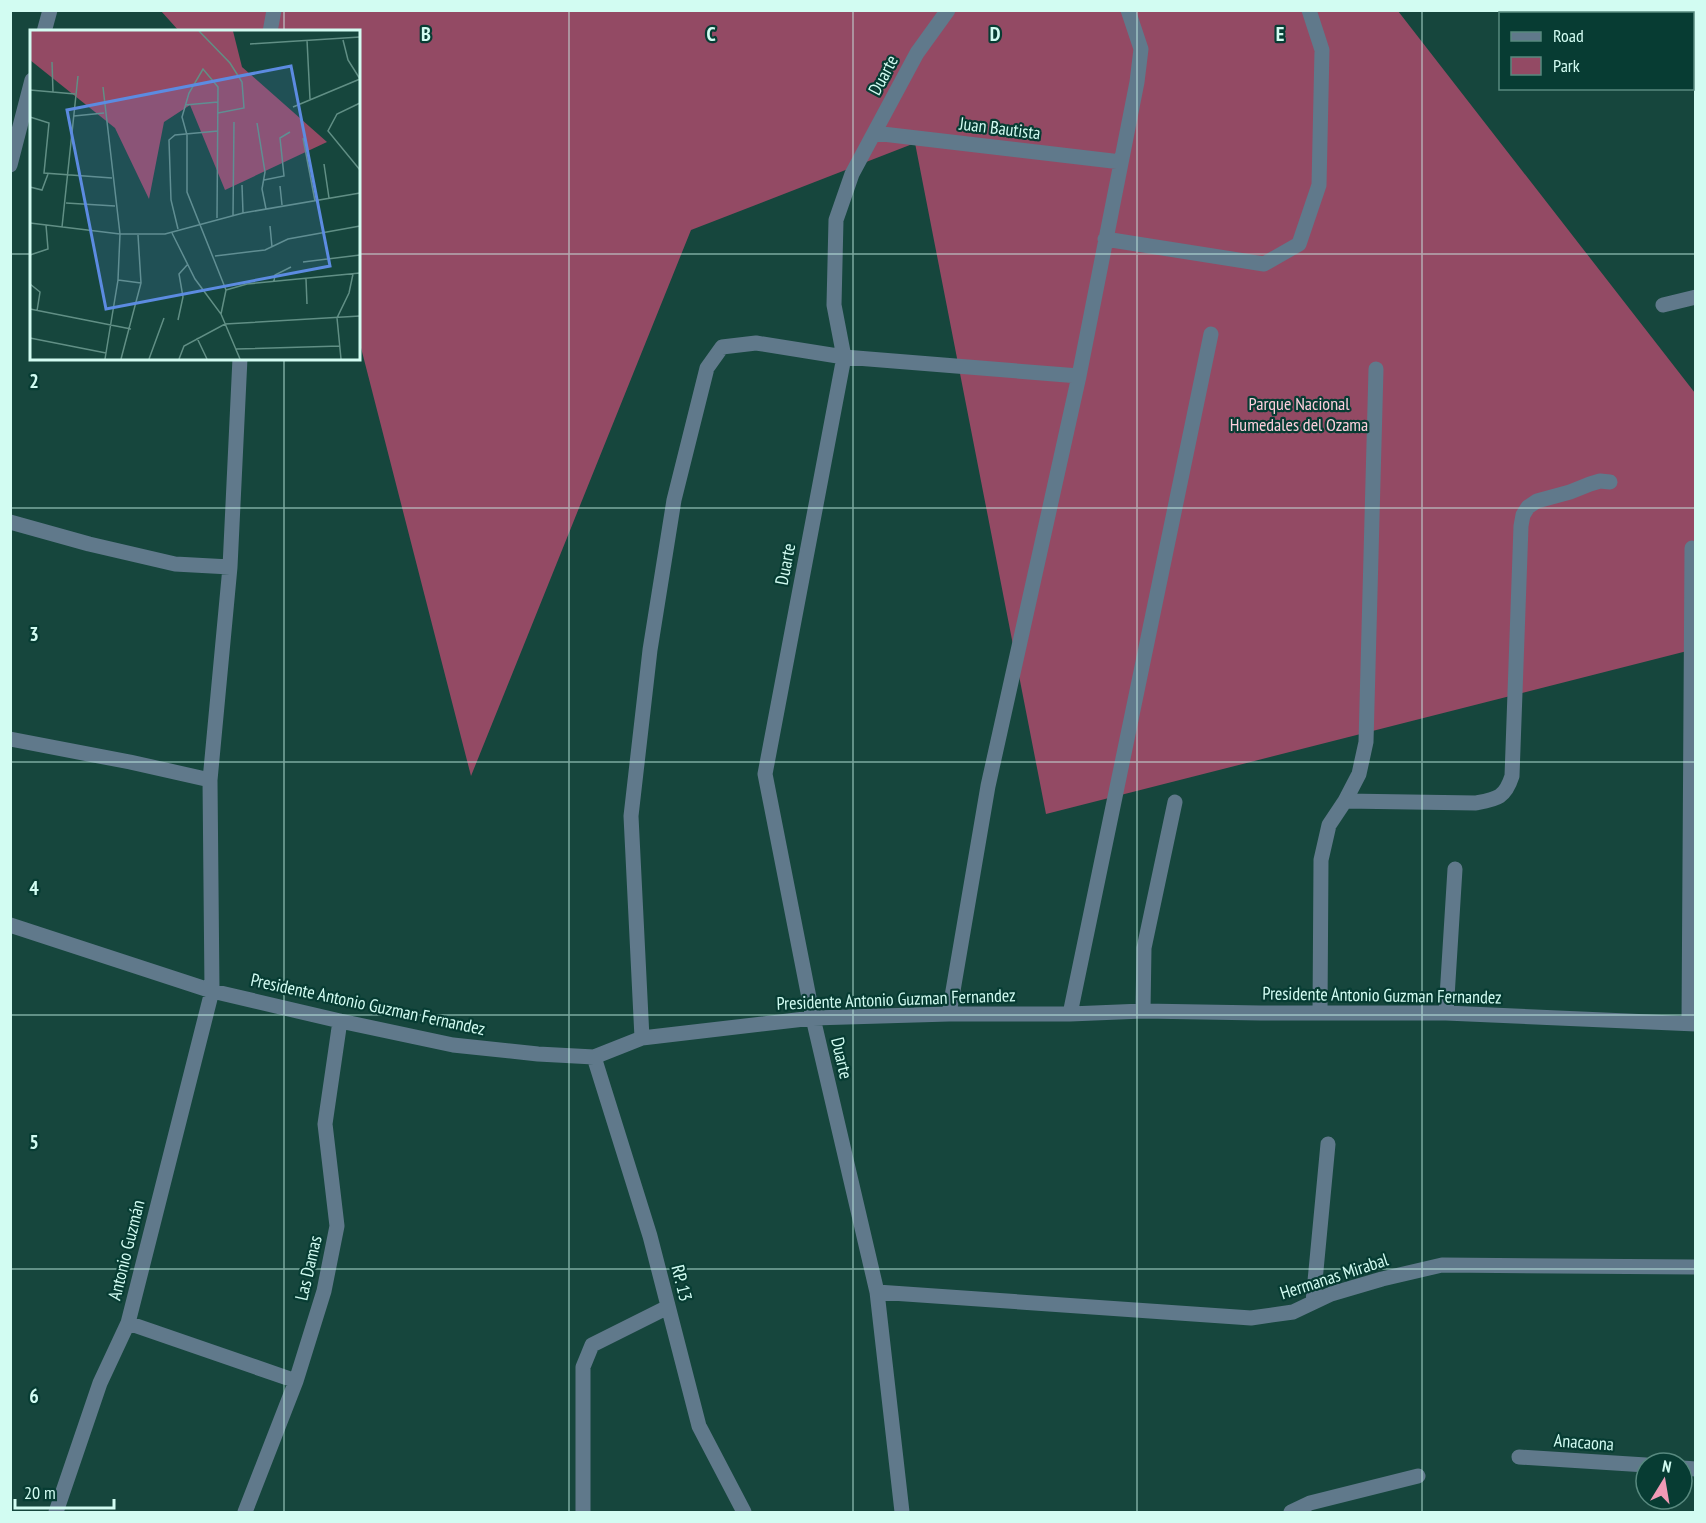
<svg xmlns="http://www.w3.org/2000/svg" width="1706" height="1523" font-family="'PT Sans Narrow',sans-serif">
<rect width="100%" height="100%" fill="#16463d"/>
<!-- green -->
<path fill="#934a64" d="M161 11H1398L1695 393V649L1046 814 915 143 691 230 471 776 359 340 358 32 179 31Z"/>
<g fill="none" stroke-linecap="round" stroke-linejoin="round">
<!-- minor -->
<path stroke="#60798b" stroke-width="15" d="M44 32 50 10
M270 32 274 10
M874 133 1121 162
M10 165 32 80
M1105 239 1264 264 1299 244 1319 185 1322 50 1309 10
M1663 305 1696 297
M10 522 89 544 175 564 230 567
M10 739 130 762 210 780
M1345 801 1476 803C1497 799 1505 798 1512 776L1521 526 1523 515 1528 507 1537 501 1570 492 1590 484 1600 481 1610 482
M10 925 212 991 340 1021 453 1045 538 1054 594 1057 642 1038 813 1018 949 1014H1070L1143 1011 1261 1013H1446L1696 1024
M1143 1011 1144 948 1175 802
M1320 1013 1321 860 1329 825 1345 801 1359 774 1366 742 1376 369
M1446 1013 1455 869
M949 1014 988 786 1079 376 1137 82 1141 49 1128 10
M1070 1014 1211 334
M1689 1024 1692 548
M642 1038 631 816 650 650 674 500 707 368 722 347 756 343 844 357 1079 376
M594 1057 650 1236 699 1426 744 1512
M877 1292 1251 1318 1293 1312 1331 1294 1382 1279 1442 1265 1696 1267
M1313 1302 1328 1144
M128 1323 296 1381
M1519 1457 1646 1465
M1682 1468 1696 1469
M56 1512 100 1383 128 1323 212 991 210 780 230 567 240 358
M245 1512 296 1381 324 1291 337 1226 325 1124 340 1021
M583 1512V1367L592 1345 668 1307
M902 1512 877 1292 813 1018 765 774 844 357 834 305 836 220 852 174 917 53 948 10
M1291 1512 1310 1503 1418 1476"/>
</g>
<!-- grid -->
<path fill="none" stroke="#d2fcf2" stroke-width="1.5" stroke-opacity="0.55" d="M284 10V32M569 10V1512M853 10V1512M1137 10V1512M1422 10V1512M10 254H32M358 254H1696M284 358V1512M10 508H1696M10 762H1696M10 1015H1696M10 1269H1696"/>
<g text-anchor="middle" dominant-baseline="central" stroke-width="4.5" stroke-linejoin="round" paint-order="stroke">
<!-- street labels -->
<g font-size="18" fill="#d2fcf2" stroke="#073c33">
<text transform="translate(883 75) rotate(-62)">Duarte</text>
<text transform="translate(1000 128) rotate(7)">Juan Bautista</text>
<text transform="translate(785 564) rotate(-79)">Duarte</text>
<text transform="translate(1382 995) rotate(1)">Presidente Antonio Guzman Fernandez</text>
<text transform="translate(896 999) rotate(-2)">Presidente Antonio Guzman Fernandez</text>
<text transform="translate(368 1004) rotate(12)">Presidente Antonio Guzman Fernandez</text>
<text transform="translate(842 1058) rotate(77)">Duarte</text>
<text transform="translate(126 1250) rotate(-76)">Antonio Guzmán</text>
<text transform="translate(308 1268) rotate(-77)">Las Damas</text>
<text transform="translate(1334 1276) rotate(-18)">Hermanas Mirabal</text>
<text transform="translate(682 1283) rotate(76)">RP. 13</text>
<text transform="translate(1584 1442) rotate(4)">Anacaona</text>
</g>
<!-- park labels -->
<g font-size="18" fill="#fccfdc" stroke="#073c33">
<text x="1299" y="403">Parque Nacional<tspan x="1299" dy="21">Humedales del Ozama</tspan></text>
</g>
</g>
<!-- overview -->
<g transform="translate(30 30)">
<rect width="330" height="330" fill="#16463d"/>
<path d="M0 1H203L212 37 297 112 195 160 160 75 134 92 119 169 85 98 0 30Z" fill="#934a64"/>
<path fill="none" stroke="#618f85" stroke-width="1.5" d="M169 1 200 33 212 52 214 78 188 83M277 10 280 69M313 10 318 30 330 49M220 14 330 7M22 32 23 62M73 57 90 204 88 250 75 329M0 60 45 64M330 73 307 84 298 101 330 140M155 75 188 72M263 77 330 49M44 86 74 83M0 87 19 93 14 143 82 148M227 93 235 142 232 159 236 179M273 108 285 171M294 134 299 168M234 150 254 146 250 108 260 102M212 155 213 183M250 156 252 175M0 157 12 160 18 144M36 173 85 176M203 185 204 92M187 188 188 57 173 39 159 63 152 87 157 105V162L196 260 191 284M0 193 90 204H135L213 183 330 163M240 196 242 217M32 197 48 46M148 199 141 170 139 110 145 105 188 101M142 203 165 249 191 284 210 329M0 225 18 219 16 195M185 226 235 220 258 209 330 196M273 232 330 225M276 249 277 274M88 250 111 253M244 251 245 245 261 237M0 254 10 262 7 281M196 260 217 254 330 243M0 279 101 299M148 290 153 267 149 244 158 234M0 308 76 323M167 308 177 329M206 319 310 316M91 329 111 253 108 205M119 329 134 288M149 329 154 316 195 294 330 286M311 329 307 288 319 263 323 244"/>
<path fill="#5c8be1" fill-opacity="0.15" stroke="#5c8be1" stroke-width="3" d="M261 36 300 236 76 279 37 80Z"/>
<rect width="330" height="330" fill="none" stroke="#d2fcf2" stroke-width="3"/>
</g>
<g font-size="20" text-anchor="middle" font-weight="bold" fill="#d2fcf2" stroke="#073c33" stroke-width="4.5" stroke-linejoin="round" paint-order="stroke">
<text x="426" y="41">B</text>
<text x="711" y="41">C</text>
<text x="995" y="41">D</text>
<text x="1280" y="41">E</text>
<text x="34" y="388">2</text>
<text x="34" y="641">3</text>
<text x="34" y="895">4</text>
<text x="34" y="1149">5</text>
<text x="34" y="1403">6</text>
</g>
<!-- border -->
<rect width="1706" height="1523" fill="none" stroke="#d2fcf2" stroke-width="24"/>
<!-- legend -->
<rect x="1499" y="12" width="195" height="78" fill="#073c33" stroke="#58897f" stroke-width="1.5"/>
<rect x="1511" y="32" width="30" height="9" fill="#60798b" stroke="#58897f" stroke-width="1.5"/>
<text x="1553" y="42" font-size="18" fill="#d2fcf2">Road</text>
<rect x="1511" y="57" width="30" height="18" fill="#934a64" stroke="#58897f" stroke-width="1.5"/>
<text x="1553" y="72" font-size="18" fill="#d2fcf2">Park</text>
<!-- north arrow -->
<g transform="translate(1664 1481) rotate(11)"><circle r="28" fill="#073c33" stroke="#58897f" stroke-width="1.5"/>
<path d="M0-4.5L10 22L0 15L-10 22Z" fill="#f09ab6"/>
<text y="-9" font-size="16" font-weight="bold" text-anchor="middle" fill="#d2fcf2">N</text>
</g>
<!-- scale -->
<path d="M15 1499v9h99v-9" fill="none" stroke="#d2fcf2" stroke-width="3"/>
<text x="24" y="1499" font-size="18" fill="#d2fcf2" stroke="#073c33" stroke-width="4.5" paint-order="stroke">20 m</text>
</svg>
